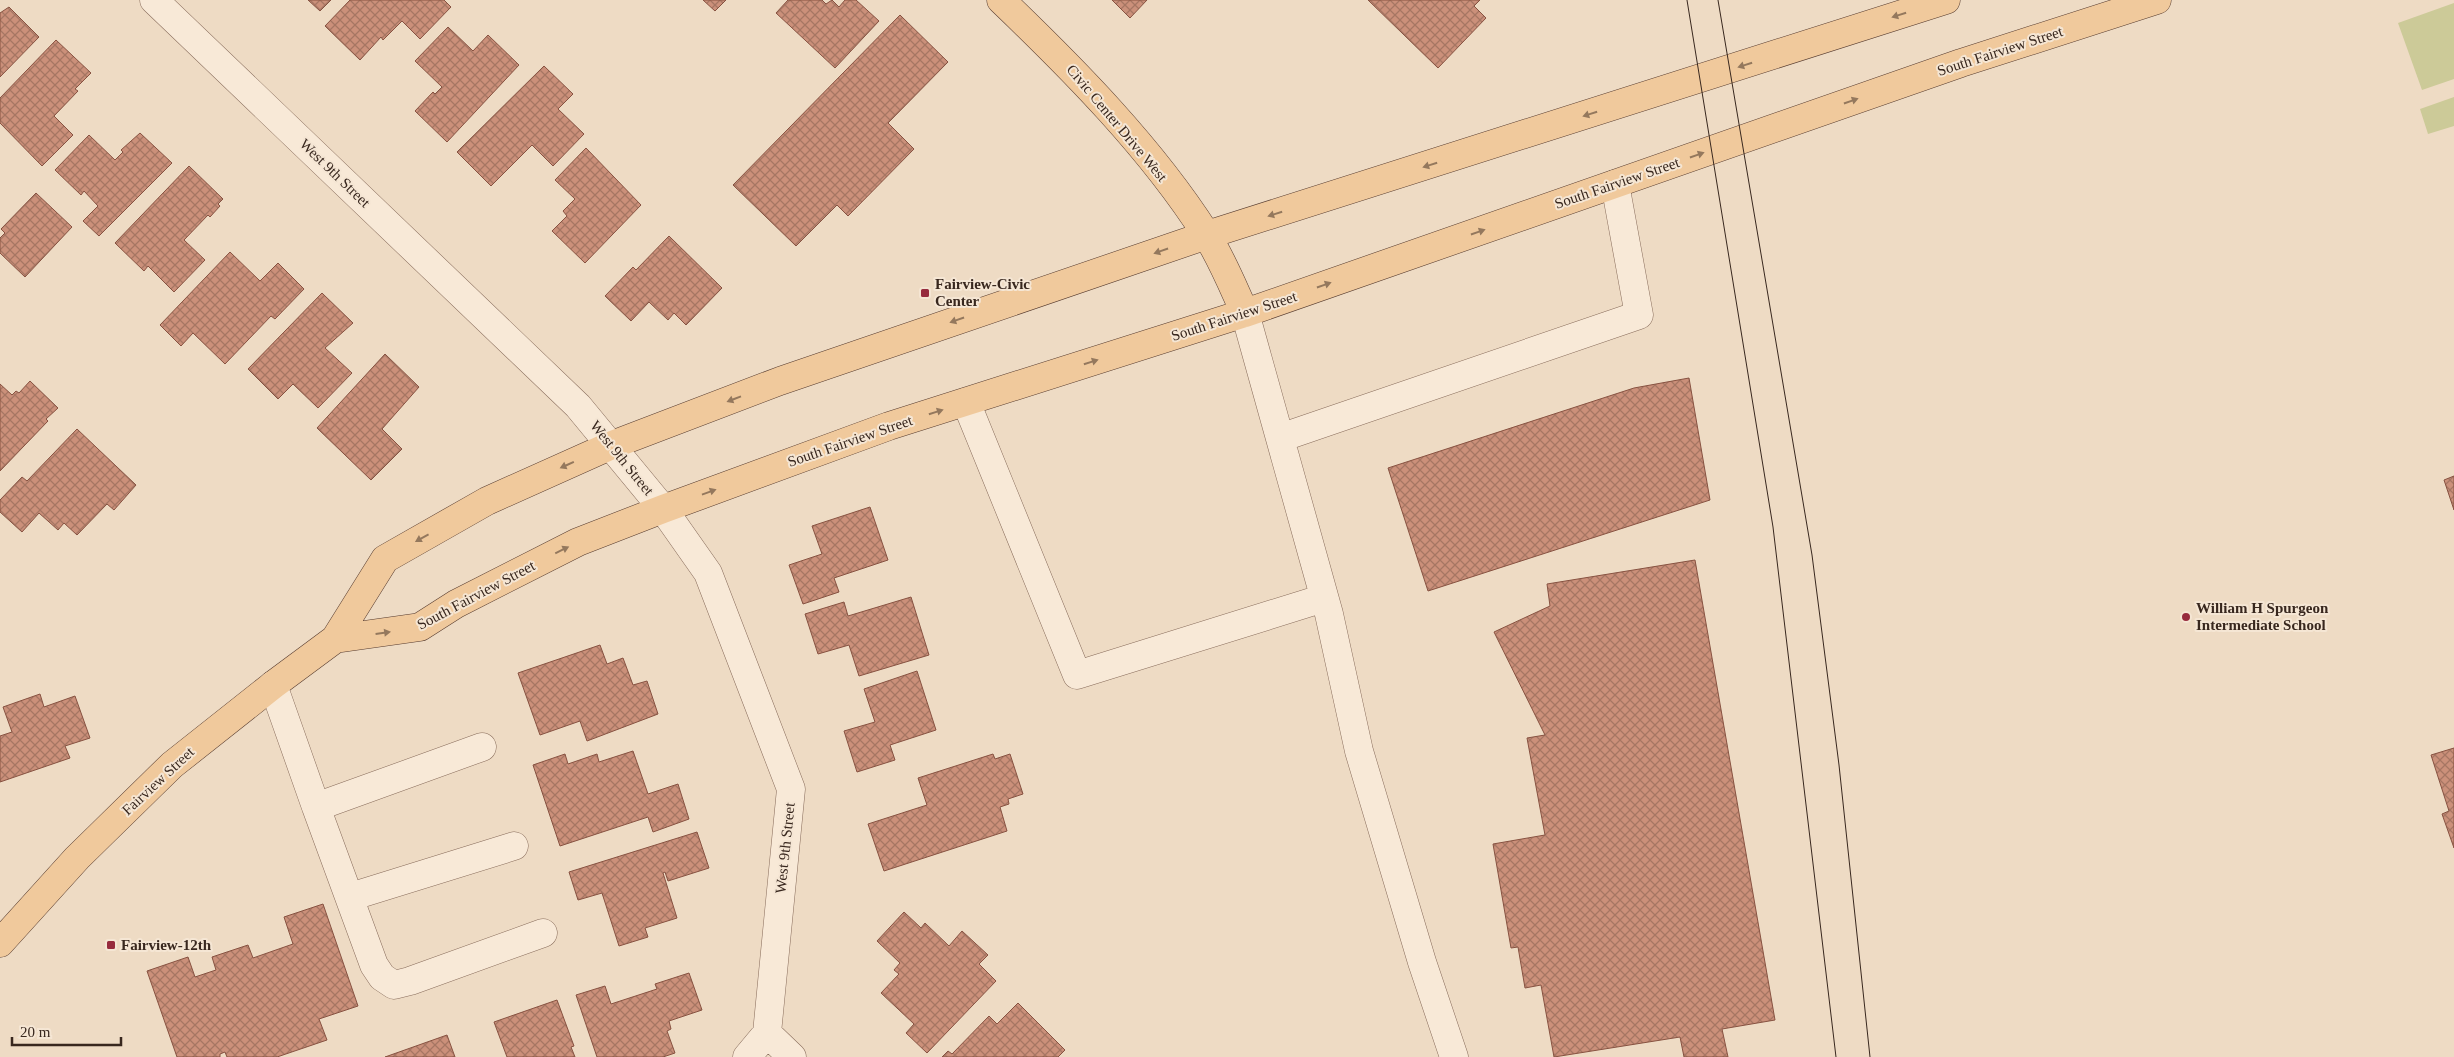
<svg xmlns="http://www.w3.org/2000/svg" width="2454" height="1057" font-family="'Times New Roman',serif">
<defs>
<pattern id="building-cross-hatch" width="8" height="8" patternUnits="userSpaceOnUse" patternTransform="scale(1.25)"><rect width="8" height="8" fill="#cb907a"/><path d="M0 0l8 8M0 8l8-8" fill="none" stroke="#a67663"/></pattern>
</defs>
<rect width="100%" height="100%" fill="#eedbc4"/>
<!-- pitch -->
<path fill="#ccca98" d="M2454 3V79L2422 90 2398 23Z
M2454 97V126L2428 134 2420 109Z"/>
<!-- building -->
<path fill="url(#building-cross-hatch)" stroke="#875241" d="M308 0H331L320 11Z
M350 0H444L451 7 420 39 402 21 383 40 381 37 360 60 325 26Z
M703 0H726L715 11Z
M788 0H822L826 4 832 0 839 7 845 0H856L879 21 835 68 776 13Z
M1112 0H1147L1130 18Z
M1368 0H1480L1474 6 1486 18 1438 68Z
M9 7 39 37 0 77V13Z
M900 15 948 62 888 123 914 149 848 216 837 205 796 246 733 185Z
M448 27 473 51 488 35 519 65 447 142 415 111 433 92 435 94 442 87 415 61Z
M56 40 91 73 75 89 78 91 54 116 73 135 42 166 0 123V98Z
M544 66 573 94 558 109 584 134 553 166 532 145 491 186 457 152Z
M140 133 172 163 99 236 83 221 98 206 84 191 81 195 55 170 89 135 115 160 123 152 121 150Z
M586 148 641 205 585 263 552 231 567 216 563 211 575 199 555 180Z
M189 166 223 199 218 204 220 206 210 217 208 215 184 240 205 260 174 292 148 266 144 271 115 243Z
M36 193 72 227 25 277 0 253V238L5 233 1 229Z
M669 236 722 288 686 325 674 313 668 320 649 302 631 321 605 296 633 267 636 270Z
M230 252 260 281 278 263 304 289 275 319 271 316 225 364 193 333 181 346 160 325Z
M322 293 353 323 325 348 352 373 318 408 293 384 278 399 248 369Z
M385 354 419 387 382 429 402 449 371 480 317 428Z
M1689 378 1710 500 1428 591 1388 468 1634 388Z
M30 381 58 408 46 419 48 421 0 471V384L12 395 16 391 19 393Z
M77 429 136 485 114 510 107 504 77 535 64 523 58 530 39 513 22 532 0 512V500L22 477 27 481Z
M2454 476V510L2444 480Z
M870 507 888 560 834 578 839 592 803 604 789 565 822 554 812 526Z
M1695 560 1775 1020 1722 1029 1728 1057H1684L1680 1037 1554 1057 1541 985 1525 988 1518 947 1511 948 1493 844 1545 835 1527 738 1545 735 1494 632 1550 606 1547 584Z
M911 597 929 655 859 676 849 645 818 654 805 614 844 602 848 616Z
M600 645 607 664 623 658 633 685 647 681 658 714 587 741 580 721 540 735 518 673Z
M917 671 936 730 890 745 895 760 857 772 844 731 875 722 864 689Z
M40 694 44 707 75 696 90 738 65 746 70 758 0 782V736L12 732 3 707Z
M2454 748V848L2442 814 2449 811 2431 755Z
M633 751 648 794 678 784 689 819 653 832 648 817 560 846 533 765 565 754 568 764 597 754 599 762Z
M993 754 995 759 1010 754 1023 794 1008 799 1009 804 1000 807 1007 831 884 871 868 824 927 805 918 778Z
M697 832 709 868 668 881 665 872 663 873 677 918 645 928 648 937 619 946 602 893 578 900 569 872Z
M323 904 358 1006 319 1019 327 1040 277 1057H227L225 1052 220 1054V1057H177L147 971 188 957 195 977 216 970 212 957 248 945 253 958 293 944 284 917Z
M904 912 921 928 925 923 949 946 962 931 988 955 979 964 996 981 927 1053 906 1033 914 1024 881 993 899 974 894 970 900 963 877 941Z
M689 973 702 1010 669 1021 671 1029 667 1031 675 1053 663 1057H597L576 995 605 986 611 1004 657 989 655 984Z
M557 1000 574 1046 571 1047 575 1057H507L494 1022Z
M1018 1003 1065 1050 1058 1057H942L948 1051 952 1054 989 1016 997 1024Z
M447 1035 455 1057H385Z"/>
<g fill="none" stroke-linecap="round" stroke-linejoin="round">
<!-- minor casing -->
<g stroke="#886c5b" stroke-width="29">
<path id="minor" d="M154 0 578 406 663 509 708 573 791 789 767 1033 792 1057
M1245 313 1329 614 1359 751 1422 962 1454 1057
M966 402 1077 675 1324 598
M1280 438 1639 315 1615 184
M273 685 316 807
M482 747 316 807 374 965 382 977 394 985 410 981 543 933
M350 897 514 846
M747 1057 767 1033"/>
</g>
<!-- major casing -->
<g stroke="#563b2f" stroke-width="29">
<path id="major" d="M1001 0C1075 71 1151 148 1206 234 1222 259 1233 287 1245 313
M335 639 420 627 456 604 578 542 663 509 889 426 1245 313 1961 63 2157 0
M0 943 77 858 172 765 273 685 335 639 385 559 487 501 612 445 780 381 1207 235 1946 0"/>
</g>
<!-- minor -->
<use href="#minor" stroke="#f8e9d7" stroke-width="28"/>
<!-- major -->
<use href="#major" stroke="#f0c99c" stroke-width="28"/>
<!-- tram -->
<path stroke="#38271e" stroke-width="1" d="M1687 0 1773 527 1836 1057
M1718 0 1812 555 1839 765 1870 1057"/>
</g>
<!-- one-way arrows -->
<defs><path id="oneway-solid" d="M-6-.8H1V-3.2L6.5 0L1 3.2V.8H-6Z" transform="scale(1.25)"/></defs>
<g fill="#94785d">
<use href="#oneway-solid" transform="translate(1899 15) rotate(162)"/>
<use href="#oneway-solid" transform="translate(1745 65) rotate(162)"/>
<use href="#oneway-solid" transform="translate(1851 101) rotate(-19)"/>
<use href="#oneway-solid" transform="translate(1590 114) rotate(162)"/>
<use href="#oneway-solid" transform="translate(1697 155) rotate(-19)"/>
<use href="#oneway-solid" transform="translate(1430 165) rotate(163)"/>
<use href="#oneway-solid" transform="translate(1275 214) rotate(163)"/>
<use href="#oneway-solid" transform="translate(1478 232) rotate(-19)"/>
<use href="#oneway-solid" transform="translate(1161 251) rotate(161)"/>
<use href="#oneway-solid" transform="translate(1324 285) rotate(-19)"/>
<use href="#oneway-solid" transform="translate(957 320) rotate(161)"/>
<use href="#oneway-solid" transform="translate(1091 362) rotate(-18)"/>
<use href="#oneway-solid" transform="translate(734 399) rotate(159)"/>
<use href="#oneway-solid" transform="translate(936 412) rotate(-18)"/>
<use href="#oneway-solid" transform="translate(567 465) rotate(156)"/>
<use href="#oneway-solid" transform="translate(709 492) rotate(-20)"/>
<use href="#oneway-solid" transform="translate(422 538) rotate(151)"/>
<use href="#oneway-solid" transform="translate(562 550) rotate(-26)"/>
<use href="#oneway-solid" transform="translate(383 633) rotate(-8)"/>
</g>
<!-- markers -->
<g fill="#972b3d" stroke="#f5e6d4" stroke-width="2">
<rect x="920" y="288" width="10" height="10" rx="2.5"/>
<circle cx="2186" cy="617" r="5"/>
<rect x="106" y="940" width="10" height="10" rx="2.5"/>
</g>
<g text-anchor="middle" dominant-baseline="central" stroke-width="4" stroke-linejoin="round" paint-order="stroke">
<!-- street labels -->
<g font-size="15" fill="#38271e" stroke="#f5e6d4">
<text transform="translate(2000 51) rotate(-18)">South Fairview Street</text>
<text transform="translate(1117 123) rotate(50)">Civic Center Drive West</text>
<text transform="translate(335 173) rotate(44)">West 9th Street</text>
<text transform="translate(1617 183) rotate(-19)">South Fairview Street</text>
<text transform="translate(1234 316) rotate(-18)">South Fairview Street</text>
<text transform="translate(850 441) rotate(-19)">South Fairview Street</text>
<text transform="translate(622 458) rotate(51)">West 9th Street</text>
<text transform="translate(476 595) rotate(-28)">South Fairview Street</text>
<text transform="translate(158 781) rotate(-43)">Fairview Street</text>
<text transform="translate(785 848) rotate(-84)">West 9th Street</text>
</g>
<!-- poi labels -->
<g font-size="15" font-weight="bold" fill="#38271e" stroke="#f5e6d4" text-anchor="start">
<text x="935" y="284">Fairview-Civic<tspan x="935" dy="17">Center</tspan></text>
<text x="2196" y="608">William H Spurgeon<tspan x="2196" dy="17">Intermediate School</tspan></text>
<text x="121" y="945">Fairview-12th</text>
</g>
</g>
<!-- scale -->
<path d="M12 1037v8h109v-8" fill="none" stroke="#38271e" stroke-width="2.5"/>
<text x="20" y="1037" font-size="15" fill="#38271e" stroke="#f5e6d4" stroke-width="4" paint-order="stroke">20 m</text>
</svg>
